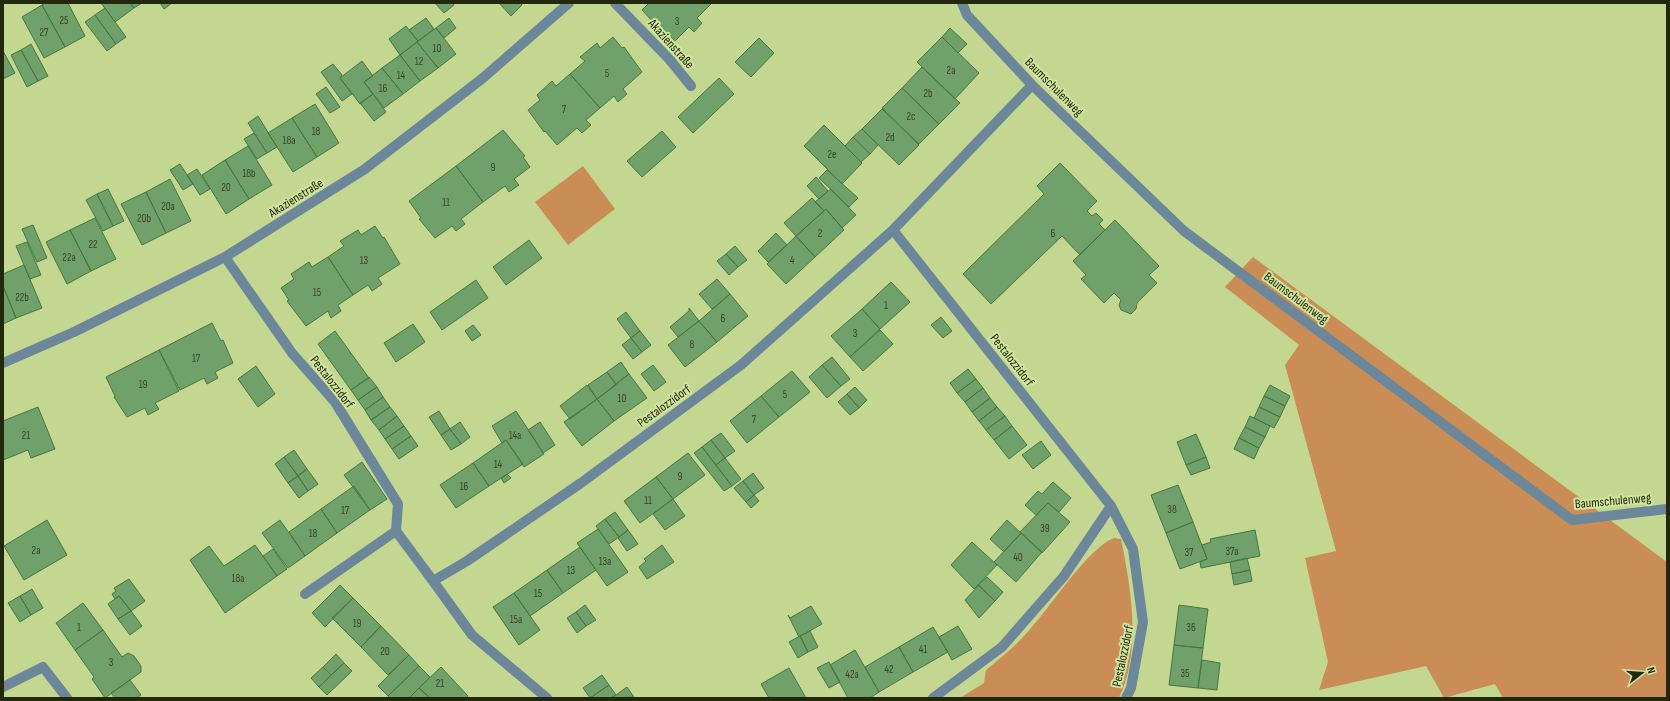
<svg xmlns="http://www.w3.org/2000/svg" width="1670" height="701" font-family="'Sofia Sans Condensed',sans-serif">
<rect width="100%" height="100%" fill="#c3d790"/>
<!-- green -->
<path fill="#cb8d56" d="M583 166 615 209 568 245 535 202Z
M1253 257 1667 562V698H1503L1495 684 1444 698 1426 666 1319 690 1328 662 1305 558 1336 551 1285 365 1299 345 1225 287Z
M1114 538 1121 539C1131 589 1142 650 1119 698H960L984 683 986 670C1002 657 1018 644 1031 628 1051 606 1088 548 1114 538Z"/>
<!-- building -->
<path fill="#70a16a" stroke="#477641" d="M45 3H68L85 36 65 47 42 5Z
M101 3H130L134 8 115 22Z
M130 3H142L134 8Z
M160 3H172L164 9Z
M435 3H453L454 5 444 13Z
M499 3H521L522 5 511 16Z
M649 3H712L697 18 702 23 694 32 689 27 675 41 666 33 664 34 642 10Z
M42 5 65 47 44 58 22 17Z
M105 8 126 37 116 44 95 15Z
M95 15 116 44 107 51 85 22Z
M426 18 434 29 418 41 409 30Z
M449 18 456 28 444 38 436 28Z
M406 26 418 41 400 55 389 39Z
M436 28 456 54 438 68 417 42Z
M950 28 967 44 958 53 942 37Z
M613 37 622 48 624 47 642 72 623 89 627 94 618 102 614 96 600 108 570 74 585 61 580 57 597 43 600 48Z
M942 37 979 73 955 99 917 62Z
M759 38 774 53 751 77 735 62Z
M417 42 438 68 420 81 400 55Z
M31 44 48 76 38 81 21 50Z
M21 50 38 81 27 87 11 55Z
M3 51 15 73 3 79Z
M400 55 420 81 403 94 382 68Z
M362 61 373 76 364 82 373 94 360 104 340 78Z
M333 64 342 75 340 78 352 94 342 101 321 72Z
M922 67 960 103 939 124 902 88Z
M382 68 403 94 384 108 364 82Z
M570 74 600 108 586 120 591 125 582 133 577 128 557 145 545 131 544 132 528 110 540 100 537 95 552 81 556 86Z
M719 78 734 94 693 133 678 117Z
M326 87 340 107 330 113 316 94Z
M902 88 939 124 919 144 882 108Z
M373 94 386 112 374 121 360 103Z
M315 104 339 143 317 157 292 118Z
M882 109 919 145 899 165 862 129Z
M258 116 277 147 267 153 248 123Z
M292 118 317 157 293 172 268 133Z
M824 125 862 163 842 184 804 146Z
M862 129 878 145 870 154 853 137Z
M503 130 525 156 523 157 530 167 514 179 519 185 509 192 505 186 483 202 456 166Z
M662 131 676 147 642 177 627 161Z
M254 133 267 153 257 159 244 139Z
M853 137 870 154 861 162 845 146Z
M248 146 272 185 249 199 225 160Z
M225 160 249 199 226 214 202 175Z
M1060 163 1097 201 1087 211 1092 216 1096 213 1103 220 1099 224 1105 230 1080 255 1062 236 991 304 963 274 1044 194 1037 186Z
M180 164 193 184 183 190 170 170Z
M456 166 483 202 461 219 465 224 456 231 452 226 435 238 419 219 421 218 409 201Z
M197 169 210 189 200 195 187 175Z
M827 170 858 198 849 207 819 178Z
M816 177 828 191 819 199 807 186Z
M170 179 191 221 166 233 146 192Z
M108 189 124 221 113 226 97 194Z
M831 189 856 215 842 228 826 209 824 211 815 202Z
M146 192 166 233 142 245 121 204Z
M97 194 113 226 103 231 86 200Z
M812 198 824 211 796 236 784 223Z
M826 209 844 230 815 257 796 236Z
M95 218 116 259 91 271 70 230Z
M1115 220 1159 266 1149 275 1157 283 1137 303 1136 309 1131 314 1121 310 1119 305 1121 300 1114 293 1104 303 1081 279 1086 275 1073 261Z
M33 225 47 258 37 262 22 229Z
M375 226 383 238 384 237 400 264 378 278 382 284 372 291 368 285 353 295 328 257 344 246 340 241 358 230 361 235Z
M70 230 91 271 67 284 46 242Z
M776 233 787 245 768 262 758 251Z
M796 236 815 257 786 284 767 264Z
M529 240 542 258 506 285 493 267Z
M27 242 41 275 30 279 16 246Z
M735 246 747 260 738 267 726 254Z
M726 254 738 267 729 275 717 261Z
M328 257 353 295 338 305 341 311 331 318 328 311 306 326 287 301 289 300 281 288 294 279 291 274 309 262 312 267Z
M24 265 42 308 16 318 3 286V274Z
M717 279 730 294 712 309 699 294Z
M476 280 488 298 442 330 430 312Z
M891 282 910 302 880 329 862 309Z
M3 286 16 318 3 324Z
M730 294 748 316 717 342 699 321Z
M689 308 699 321 678 337 670 327 689 311Z
M862 309 880 329 850 357 831 336Z
M626 312 640 331 631 338 617 319Z
M941 317 952 331 943 338 931 325Z
M699 321 717 342 685 367 668 345Z
M212 323 221 341 223 340 233 363 215 372 218 378 207 384 204 378 180 390 159 350Z
M413 324 425 342 396 362 384 343Z
M473 325 481 335 472 341 465 331Z
M880 330 893 344 863 371 850 357Z
M335 331 369 378 351 390 318 344Z
M640 331 651 345 642 352 631 338Z
M631 338 642 352 633 359 622 345Z
M159 350 179 391 155 403 159 409 148 415 145 408 127 417 114 397 115 396 106 377Z
M832 357 850 379 841 386 822 365Z
M621 362 629 374 616 384 607 372Z
M653 365 666 382 654 391 641 374Z
M822 365 841 386 827 398 809 377Z
M256 366 275 394 258 407 238 379Z
M968 369 976 379 957 393 950 383Z
M792 371 810 392 779 417 761 396Z
M607 372 616 385 597 399 588 385Z
M629 374 647 398 614 421 597 399Z
M369 377 377 387 358 400 351 390Z
M976 379 983 388 965 402 957 393Z
M587 385 597 399 570 419 560 406Z
M1270 385 1290 396 1285 406 1264 396Z
M377 387 383 397 365 410 358 400Z
M855 387 867 400 859 408 847 394Z
M983 388 990 398 972 412 965 402Z
M847 394 859 408 850 415 838 402Z
M761 396 779 417 747 443 730 421Z
M1264 396 1285 406 1280 417 1259 407Z
M383 397 390 407 371 420 365 410Z
M990 398 997 407 979 421 972 412Z
M597 399 614 421 582 446 564 422Z
M38 407 55 449 31 458 28 450 3 460V421Z
M390 407 397 416 379 430 371 420Z
M997 407 1005 416 986 430 979 421Z
M1259 407 1280 417 1274 428 1254 418Z
M439 411 450 429 441 435 429 417Z
M516 411 544 454 524 467 506 440 502 443 492 426Z
M397 416 404 426 385 439 379 430Z
M1005 416 1012 426 994 440 986 430Z
M1250 416 1270 426 1265 437 1245 427Z
M460 422 470 437 461 444 450 429Z
M540 422 555 445 543 453 528 430Z
M404 426 411 436 392 449 385 439Z
M1012 426 1027 445 1009 459 994 440Z
M1245 427 1265 437 1259 448 1239 438Z
M450 429 461 444 451 450 441 435Z
M721 433 735 451 725 458 711 440Z
M1196 434 1206 457 1186 465 1177 442Z
M411 436 418 446 399 459 392 449Z
M1239 438 1259 448 1254 459 1234 449Z
M506 440 523 464 489 486 473 463Z
M711 440 725 458 716 465 702 447Z
M1041 441 1051 455 1033 469 1022 455Z
M702 447 732 486 724 491 694 453Z
M294 450 307 469 298 476 284 457Z
M688 453 705 475 673 499 656 477Z
M284 457 298 476 288 483 275 464Z
M1206 457 1210 468 1191 475 1186 465Z
M725 458 741 479 732 486 716 465Z
M362 462 387 499 370 510 344 475Z
M473 463 489 486 456 508 440 485Z
M307 469 318 484 308 491 298 476Z
M753 473 764 488 754 495 743 481Z
M507 474 511 478 504 483 501 478Z
M298 476 308 491 299 498 288 483Z
M656 477 673 499 640 523 624 501Z
M743 481 754 495 746 502 734 488Z
M1053 482 1071 498 1059 512 1048 503 1036 515 1025 505 1038 491 1042 494Z
M1178 485 1193 522 1166 533 1151 495Z
M354 486 370 510 337 533 321 509Z
M754 495 759 501 751 508 746 502Z
M673 499 685 516 665 530 653 514Z
M1048 503 1070 522 1042 553 1020 532Z
M321 509 337 533 305 556 289 532Z
M615 512 628 530 619 537 605 519Z
M605 519 619 537 609 544 596 526Z
M47 520 67 555 24 580 4 546Z
M280 520 305 556 288 568 262 533Z
M1007 520 1021 533 1004 552 990 539Z
M1193 522 1207 559 1180 569 1166 533Z
M598 529 628 572 607 586 577 543Z
M628 530 638 544 627 551 618 538Z
M1255 530 1260 556 1201 568 1200 562 1207 559 1202 545 1211 542 1210 539Z
M1021 533 1042 552 1016 582 994 562Z
M972 542 997 565 974 589 951 565Z
M255 545 277 576 225 613 190 560 209 546 224 566Z
M662 545 674 562 647 579 639 567 646 561 644 559Z
M580 547 596 570 563 593 547 570Z
M273 549 287 569 277 576 263 556Z
M1247 558 1250 570 1232 574 1230 562Z
M547 570 563 593 530 616 514 593Z
M1250 570 1252 581 1234 585 1232 574Z
M987 577 1003 592 995 601 978 585Z
M129 579 145 601 131 611 119 596 115 599 112 594 116 591 114 588Z
M340 585 353 598 325 627 312 613Z
M979 585 995 601 979 618 965 600Z
M32 589 43 608 31 615 20 596Z
M514 593 540 630 519 645 493 607Z
M20 596 31 615 20 622 8 603Z
M119 596 131 611 118 619 108 604Z
M353 598 381 626 361 647 332 618Z
M83 603 103 630 75 650 56 623Z
M585 605 596 620 586 626 576 612Z
M1179 605 1208 609 1203 648 1174 645Z
M811 606 822 624 799 637 788 615 790 618Z
M131 611 142 626 130 635 118 619Z
M576 612 586 626 577 633 567 618Z
M381 626 409 655 388 675 361 647Z
M958 626 972 649 952 660 939 637Z
M933 627 948 652 913 672 899 647Z
M103 630 122 657 128 653 134 656 141 666V672L105 698 92 679 94 677 75 650Z
M810 631 818 647 808 652 800 636Z
M800 636 808 652 798 658 789 642Z
M1174 645 1203 648 1198 688 1169 685Z
M899 647 913 672 879 692 865 667Z
M855 650 879 692 870 698H848L830 665Z
M336 654 344 663 331 675 323 667Z
M409 655 419 666 388 696 378 686Z
M1202 660 1220 663 1217 690 1198 688Z
M829 662 840 682 829 688 817 668Z
M344 663 352 671 327 695 319 687Z
M419 666 430 677 409 698H390L388 696Z
M323 667 331 675 319 687 311 678Z
M441 667 468 696 466 698H430L419 688Z
M789 668 806 698H769L761 684Z
M602 675 609 685 590 698 583 688Z
M130 680 141 695 136 698H115L111 693Z
M609 685 616 695 611 698H590Z
M627 687 634 697 611 698 616 695Z
M419 688 430 698H409Z"/>
<g fill="none" stroke-linecap="round" stroke-linejoin="round">
<!-- minor -->
<path stroke="#6c869a" stroke-width="10" d="M615 3 670 60 691 86
M962 3 967 15 1032 85 1184 231 1572 520 1667 509
M893 230 1111 506 1133 549 1143 622 1131 688 1126 698
M225 257 292 353 335 402 398 504 396 531 433 581 467 561 581 483 741 365 893 230 1032 85
M3 363 74 332 225 257 365 169 483 78 569 3
M433 581 472 635 547 698
M305 594 396 531
M3 687 43 667 67 698
M933 698 1002 647 1064 576 1111 506"/>
</g>
<g text-anchor="middle" dominant-baseline="central" stroke-width="4" stroke-linejoin="round" paint-order="stroke">
<!-- number labels -->
<g font-size="11" fill="#354623">
<text x="64" y="20">25</text>
<text x="677" y="21">3</text>
<text x="44" y="32">27</text>
<text x="437" y="48">10</text>
<text x="419" y="61">12</text>
<text x="951" y="70">2a</text>
<text x="607" y="73">5</text>
<text x="401" y="75">14</text>
<text x="383" y="88">16</text>
<text x="928" y="93">2b</text>
<text x="564" y="109">7</text>
<text x="911" y="116">2c</text>
<text x="316" y="131">18</text>
<text x="890" y="137">2d</text>
<text x="289" y="140">18a</text>
<text x="832" y="154">2e</text>
<text x="493" y="167">9</text>
<text x="249" y="173">18b</text>
<text x="226" y="187">20</text>
<text x="446" y="202">11</text>
<text x="168" y="206">20a</text>
<text x="144" y="218">20b</text>
<text x="820" y="233">2</text>
<text x="1053" y="233">6</text>
<text x="93" y="244">22</text>
<text x="69" y="257">22a</text>
<text x="364" y="260">13</text>
<text x="792" y="260">4</text>
<text x="317" y="292">15</text>
<text x="22" y="297">22b</text>
<text x="886" y="305">1</text>
<text x="723" y="318">6</text>
<text x="855" y="333">3</text>
<text x="692" y="344">8</text>
<text x="196" y="358">17</text>
<text x="143" y="384">19</text>
<text x="785" y="394">5</text>
<text x="622" y="398">10</text>
<text x="754" y="419">7</text>
<text x="26" y="435">21</text>
<text x="515" y="435">14a</text>
<text x="498" y="464">14</text>
<text x="680" y="476">9</text>
<text x="464" y="486">16</text>
<text x="648" y="500">11</text>
<text x="1172" y="509">38</text>
<text x="345" y="510">17</text>
<text x="1045" y="528">39</text>
<text x="313" y="533">18</text>
<text x="36" y="550">2a</text>
<text x="1232" y="551">37a</text>
<text x="1189" y="552">37</text>
<text x="1018" y="557">40</text>
<text x="605" y="561">13a</text>
<text x="571" y="570">13</text>
<text x="238" y="578">18a</text>
<text x="538" y="593">15</text>
<text x="516" y="619">15a</text>
<text x="357" y="623">19</text>
<text x="79" y="627">1</text>
<text x="1191" y="627">36</text>
<text x="923" y="649">41</text>
<text x="385" y="651">20</text>
<text x="111" y="662">3</text>
<text x="889" y="669">42</text>
<text x="1185" y="673">35</text>
<text x="852" y="674">42a</text>
<text x="440" y="683">21</text>
</g>
<!-- street labels -->
<g font-size="13" fill="#21280b" stroke="#d0e49d">
<text transform="translate(671 44) rotate(48)">Akazienstraße</text>
<text transform="translate(1054 87) rotate(45)">Baumschulenweg</text>
<text transform="translate(296 198) rotate(-32)">Akazienstraße</text>
<text transform="translate(1296 298) rotate(37)">Baumschulenweg</text>
<text transform="translate(1012 360) rotate(52)">Pestalozzidorf</text>
<text transform="translate(332 382) rotate(52)">Pestalozzidorf</text>
<text transform="translate(664 406) rotate(-36)">Pestalozzidorf</text>
<text transform="translate(1613 501) rotate(-5)">Baumschulenweg</text>
<text transform="translate(1123 656) rotate(-78)">Pestalozzidorf</text>
</g>
</g>
<!-- border -->
<rect width="1670" height="701" fill="none" stroke="#21280b" stroke-width="8"/>
<!-- north arrow -->
<g transform="translate(1642 673) rotate(73)" stroke="#d0e49d" stroke-width="3" paint-order="stroke">
<path d="M0-3L7 15L0 10L-7 15Z" fill="#21280b"/>
<text y="-6" font-size="11" font-weight="bold" text-anchor="middle" fill="#21280b">N</text>
</g>
</svg>
